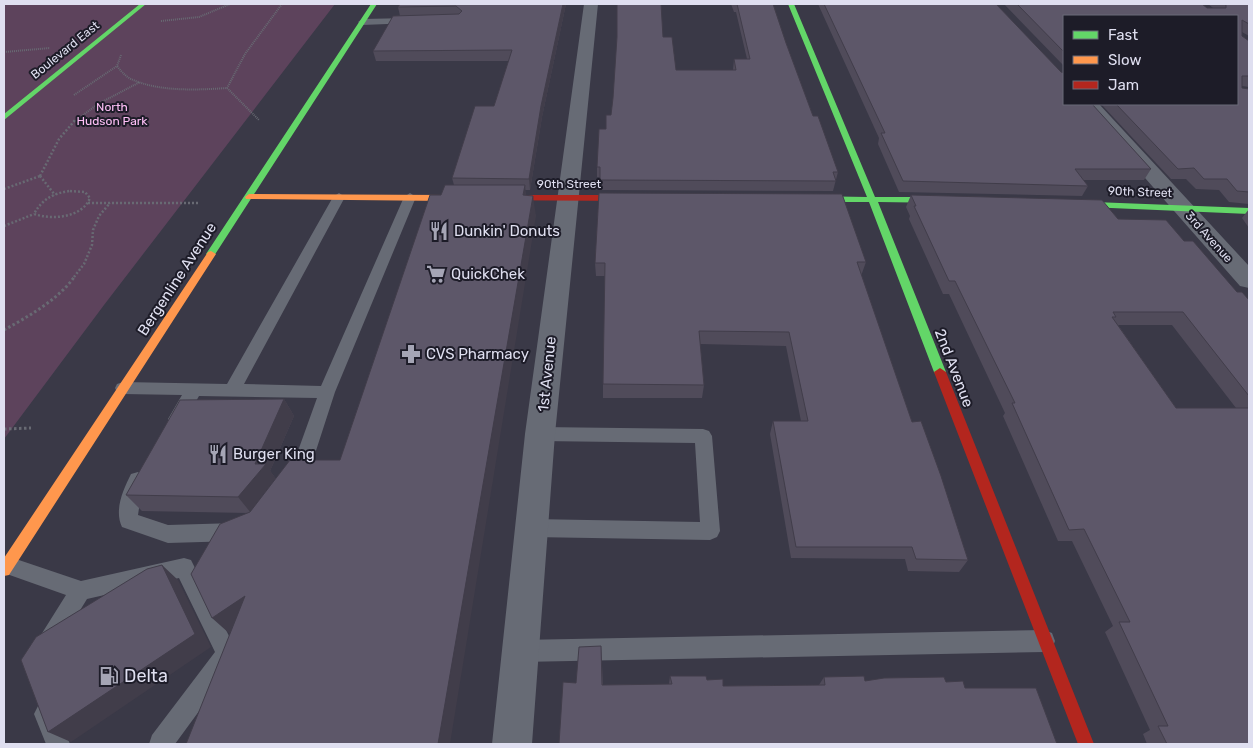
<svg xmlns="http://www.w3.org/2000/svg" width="1253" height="748" font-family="Rubik,sans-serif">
<rect width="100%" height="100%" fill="#3a3947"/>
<!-- green -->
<path fill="#5d435c" d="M4 4H335L104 305 4 439Z"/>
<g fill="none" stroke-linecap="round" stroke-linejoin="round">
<!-- path-far2 -->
<path stroke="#686a73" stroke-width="2" stroke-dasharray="1 1" stroke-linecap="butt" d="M161 21 199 17 230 4
M4 52 50 48
M121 55 117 66C121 71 125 76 131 79 159 92 197 90 227 88L245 54 282 4
M227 88 259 120
M74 95 117 66
M75 121 98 104 140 82"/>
<!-- path-far1 -->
<path stroke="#686a73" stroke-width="2.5" stroke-dasharray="2 2" stroke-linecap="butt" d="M40 176 59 139 76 119
M40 176 55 195
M4 189 40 176
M70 191 85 192 90 198C82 218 52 220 34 214 42 199 54 193 70 191Z
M88 203H198
M4 226 34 214
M74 277 84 264 92 245 93 230 99 216 110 203"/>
<!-- path -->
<path stroke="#686a73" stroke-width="3" stroke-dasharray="2.5 2.5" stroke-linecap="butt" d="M4 330C29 316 58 300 75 276
M4 429 31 428"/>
<!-- lane -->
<path fill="#676b75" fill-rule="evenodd" d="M410 18 413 19V23L362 25 358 22 362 19Z
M339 193 345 197 244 384 321 386 404 197 410 193 416 197 335 392 311 466 299 484 292 486 285 484 283 478 294 462 317 398 199 396 183 424 177 426 171 424 168 419 182 395 123 394 117 392 115 388 117 384 123 382 227 384 333 197Z
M540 427 703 429 709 431 712 436 720 531 717 537 710 540 532 537 525 534 522 528 525 522 532 519 700 522 695 443 540 441 534 439 531 434 534 429Z
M138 472 145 474 147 480 141 495 138 515 168 525 236 523 243 526 246 532 243 538 236 541 168 543 122 527C114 510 123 490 131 474Z
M7 556 81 581 184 558 191 560 238 654 235 662 175 744H149L152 735 215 652 179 578 87 599 58 646 50 649 42 646 39 638 66 595 4 573V557Z
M1044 630 1052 633 1055 641 1052 649 1044 652 520 662 512 659 509 651 512 643 520 640Z
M46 702 54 706 70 744H46L34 714 38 706Z"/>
<!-- street -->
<path fill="#676b75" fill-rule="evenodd" d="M584 4H598L555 434 532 744H492L525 434Z
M1080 104H1099L1249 266V288L1240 286Z"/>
<!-- fast -->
<path fill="#63d668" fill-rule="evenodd" d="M140 4H146L4 120V114Z
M371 4H377L214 256H208L206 254Z
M788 4H794L875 197H948L952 200 948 203 878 202 946 372 944 375H936L934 372 869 202H808L804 199 808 196 867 197Z
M1068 201 1249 208V214L1065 206V202Z"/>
<!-- slow -->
<path fill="#ff974d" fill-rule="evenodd" d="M249 194 446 195 450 198 446 201 246 199 245 197Z
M211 251 216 254 9 575 4 576V558L208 252Z"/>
<!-- jam -->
<path fill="#b3261e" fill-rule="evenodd" d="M446 195H635L639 198 635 201 443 200 442 198Z
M940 368 946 372 1094 744H1078L934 372Z"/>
</g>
<!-- wall -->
<path fill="#504b5a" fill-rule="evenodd" d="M566 4 542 117 530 190H525L526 195 536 216 230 634 248 513 142 511 126 495 284 399 294 416 270 471 276 479 340 460 441 195 454 185 452 178 494 106 509 61H376L373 51 400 16 398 7Z
M731 4H773L786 43 813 116 838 172 833 191 600 190V177H597V167L606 129 611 115 663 37 676 70H733L734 59H747L736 12H734Z
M818 4H996L1151 169 1144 180H1083L1088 186 1082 196 899 192 878 144 879 138Z
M1004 4H1202L1207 8H1213L1208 4H1249V36L1242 32V36L1249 41V87L1242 86V88L1249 89V204L1229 202 1219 190 1196 189 1186 179H1171L1101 104H1237L1064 16V66Z
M911 195 1118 219 1184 241 1237 292 1249 300V744H1147L1143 734 1150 730 1105 632 1113 626 1072 541H1058L1003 416 1005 413 949 294H943L909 219 910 216 906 207ZM1118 325H1172L1236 408H1176Z
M1249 209V228L1242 218Z
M866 262 861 276 912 422 968 560 959 572 908 571 905 559 791 558 770 434 773 421H801L786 346 700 344 704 385 702 398H603V384L605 276H596L595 263Z
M601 646 603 685 669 684 670 676 707 680 723 686 819 685 824 677 865 681 946 682 965 688 1057 744 576 683Z"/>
<!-- shaded-wall -->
<path fill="#413d4a" d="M563 4H566L542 117 530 190 529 179 541 106Z
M525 185 527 206 523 195Z
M533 196 536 216 450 744H438Z
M284 399 294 416 270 471 277 480 251 513 238 497 255 464Z
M162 565 178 580 211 647 71 742 48 732Z
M245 596 230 634 212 618Z"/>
<!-- building -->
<path fill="#5d5769" stroke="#413d4a" d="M400 4H563L541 106 529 179 452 178 475 106H494L512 50 373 51 393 16 459 14 462 11 456 6 398 7Z
M617 4H661L663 37H672L676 70H736L734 59H750L737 4H735H773L786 43 813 116H818L838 172H833L836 181 600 180V167H597L599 129H606V115H611L613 98 617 37Z
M824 4H996L1061 72 1064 73V104H1092L1151 169H1075L1088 186 903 181 881 133H885Z
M1017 4H1202L1207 8H1226V5L1224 4H1249V24L1242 20V36L1249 41V76H1242V88L1249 89V192L1237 191 1227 179H1204L1194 168 1178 169 1116 104H1237V16H1064V52Z
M445 185H525L523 195 533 196 438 744H186L245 596 212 618 191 574 220 524 250 512 290 460H340L430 195H441Z
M599 193 842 194 866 262H857L912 422 921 421 941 476 968 560 916 559 912 547H796L773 421H808L789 332 699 331 704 385 603 384 605 263H595Z
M911 195 1102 200 1118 219 1166 220 1184 241H1193L1237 292H1242L1249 300V396L1183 312H1113L1116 317H1112L1176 408H1249V744H1167L1158 726H1168L1119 622H1130L1084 529 1069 530 1012 403H1015L955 281H949L914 206H916Z
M284 399 255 464H266L238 497 126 495 180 400Z
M162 565 195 634 48 732 21 660 36 637 147 569Z
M601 646 602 685 672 684 670 676H706L707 680 723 679V686L825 685 824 677 864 676 865 681 884 678 944 677 946 682 963 681 965 688H1036L1057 744H559L563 682 576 683 579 647Z"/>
<!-- icons -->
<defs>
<g id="restaurant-bare" transform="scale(1.5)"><path d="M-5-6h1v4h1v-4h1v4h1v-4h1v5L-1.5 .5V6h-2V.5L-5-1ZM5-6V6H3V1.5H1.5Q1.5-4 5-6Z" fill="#a5a5b5" stroke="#1d1c28" stroke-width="2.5" paint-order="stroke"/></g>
<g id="supermarket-bare" transform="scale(1.5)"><path d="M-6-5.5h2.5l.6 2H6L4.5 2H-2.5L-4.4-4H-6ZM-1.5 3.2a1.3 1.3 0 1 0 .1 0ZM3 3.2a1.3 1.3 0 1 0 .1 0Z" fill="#a5a5b5" stroke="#1d1c28" stroke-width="2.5" paint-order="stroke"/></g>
<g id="pharmacy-bare" transform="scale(1.5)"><path d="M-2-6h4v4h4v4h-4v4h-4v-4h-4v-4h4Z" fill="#a5a5b5" stroke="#1d1c28" stroke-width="2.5" paint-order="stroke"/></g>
<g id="fuel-bare" transform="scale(1.5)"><path d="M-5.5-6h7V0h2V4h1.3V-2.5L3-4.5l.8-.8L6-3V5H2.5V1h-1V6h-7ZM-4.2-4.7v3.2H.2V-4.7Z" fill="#a5a5b5" stroke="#1d1c28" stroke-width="2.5" paint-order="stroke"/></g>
</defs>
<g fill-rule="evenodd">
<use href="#restaurant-bare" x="439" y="231"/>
<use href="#supermarket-bare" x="436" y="274"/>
<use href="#pharmacy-bare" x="411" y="354"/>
<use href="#restaurant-bare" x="218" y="454"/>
<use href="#fuel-bare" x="109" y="676"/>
</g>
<g text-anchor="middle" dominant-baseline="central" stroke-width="4" stroke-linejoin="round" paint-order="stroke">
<!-- far-street labels -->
<g font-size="12" fill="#dfdff0" stroke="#1d1c28">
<text transform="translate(65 50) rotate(-39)">Boulevard East</text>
<text x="569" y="184">90th Street</text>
<text transform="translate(1140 192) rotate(2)">90th Street</text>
<text transform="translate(1209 237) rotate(48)">3rd Avenue</text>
</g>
<!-- far-park labels -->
<g font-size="12" fill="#ffc0f7" stroke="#1d1c28">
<text x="112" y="107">North<tspan x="112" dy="14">Hudson Park</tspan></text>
</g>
<!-- poi labels -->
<g font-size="15" fill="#dfdff0" stroke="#1d1c28" text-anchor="start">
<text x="454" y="231">Dunkin' Donuts</text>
<text x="451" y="274">QuickChek</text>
<text x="426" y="354">CVS Pharmacy</text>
<text x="233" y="454">Burger King</text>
</g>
<!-- street labels -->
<g font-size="15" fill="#dfdff0" stroke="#1d1c28">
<text transform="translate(177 279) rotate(-57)">Bergenline Avenue</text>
<text transform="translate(954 368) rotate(69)">2nd Avenue</text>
<text transform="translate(547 374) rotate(-84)">1st Avenue</text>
</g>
<!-- near-poi labels -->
<g font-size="18" fill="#dfdff0" stroke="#1d1c28" text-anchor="start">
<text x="124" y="676">Delta</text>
</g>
</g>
<!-- border -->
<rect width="1253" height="748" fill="none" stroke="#dfdff0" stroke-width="10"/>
<!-- legend -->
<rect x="1063" y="15" width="175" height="90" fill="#1d1c28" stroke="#6b6a78"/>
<rect x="1073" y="31" width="25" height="8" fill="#63d668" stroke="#6b6a78"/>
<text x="1108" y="40" font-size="15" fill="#dfdff0">Fast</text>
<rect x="1073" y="56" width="25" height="8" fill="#ff974d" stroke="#6b6a78"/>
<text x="1108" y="65" font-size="15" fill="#dfdff0">Slow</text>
<rect x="1073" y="81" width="25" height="8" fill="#b3261e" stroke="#6b6a78"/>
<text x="1108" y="90" font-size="15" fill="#dfdff0">Jam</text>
</svg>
